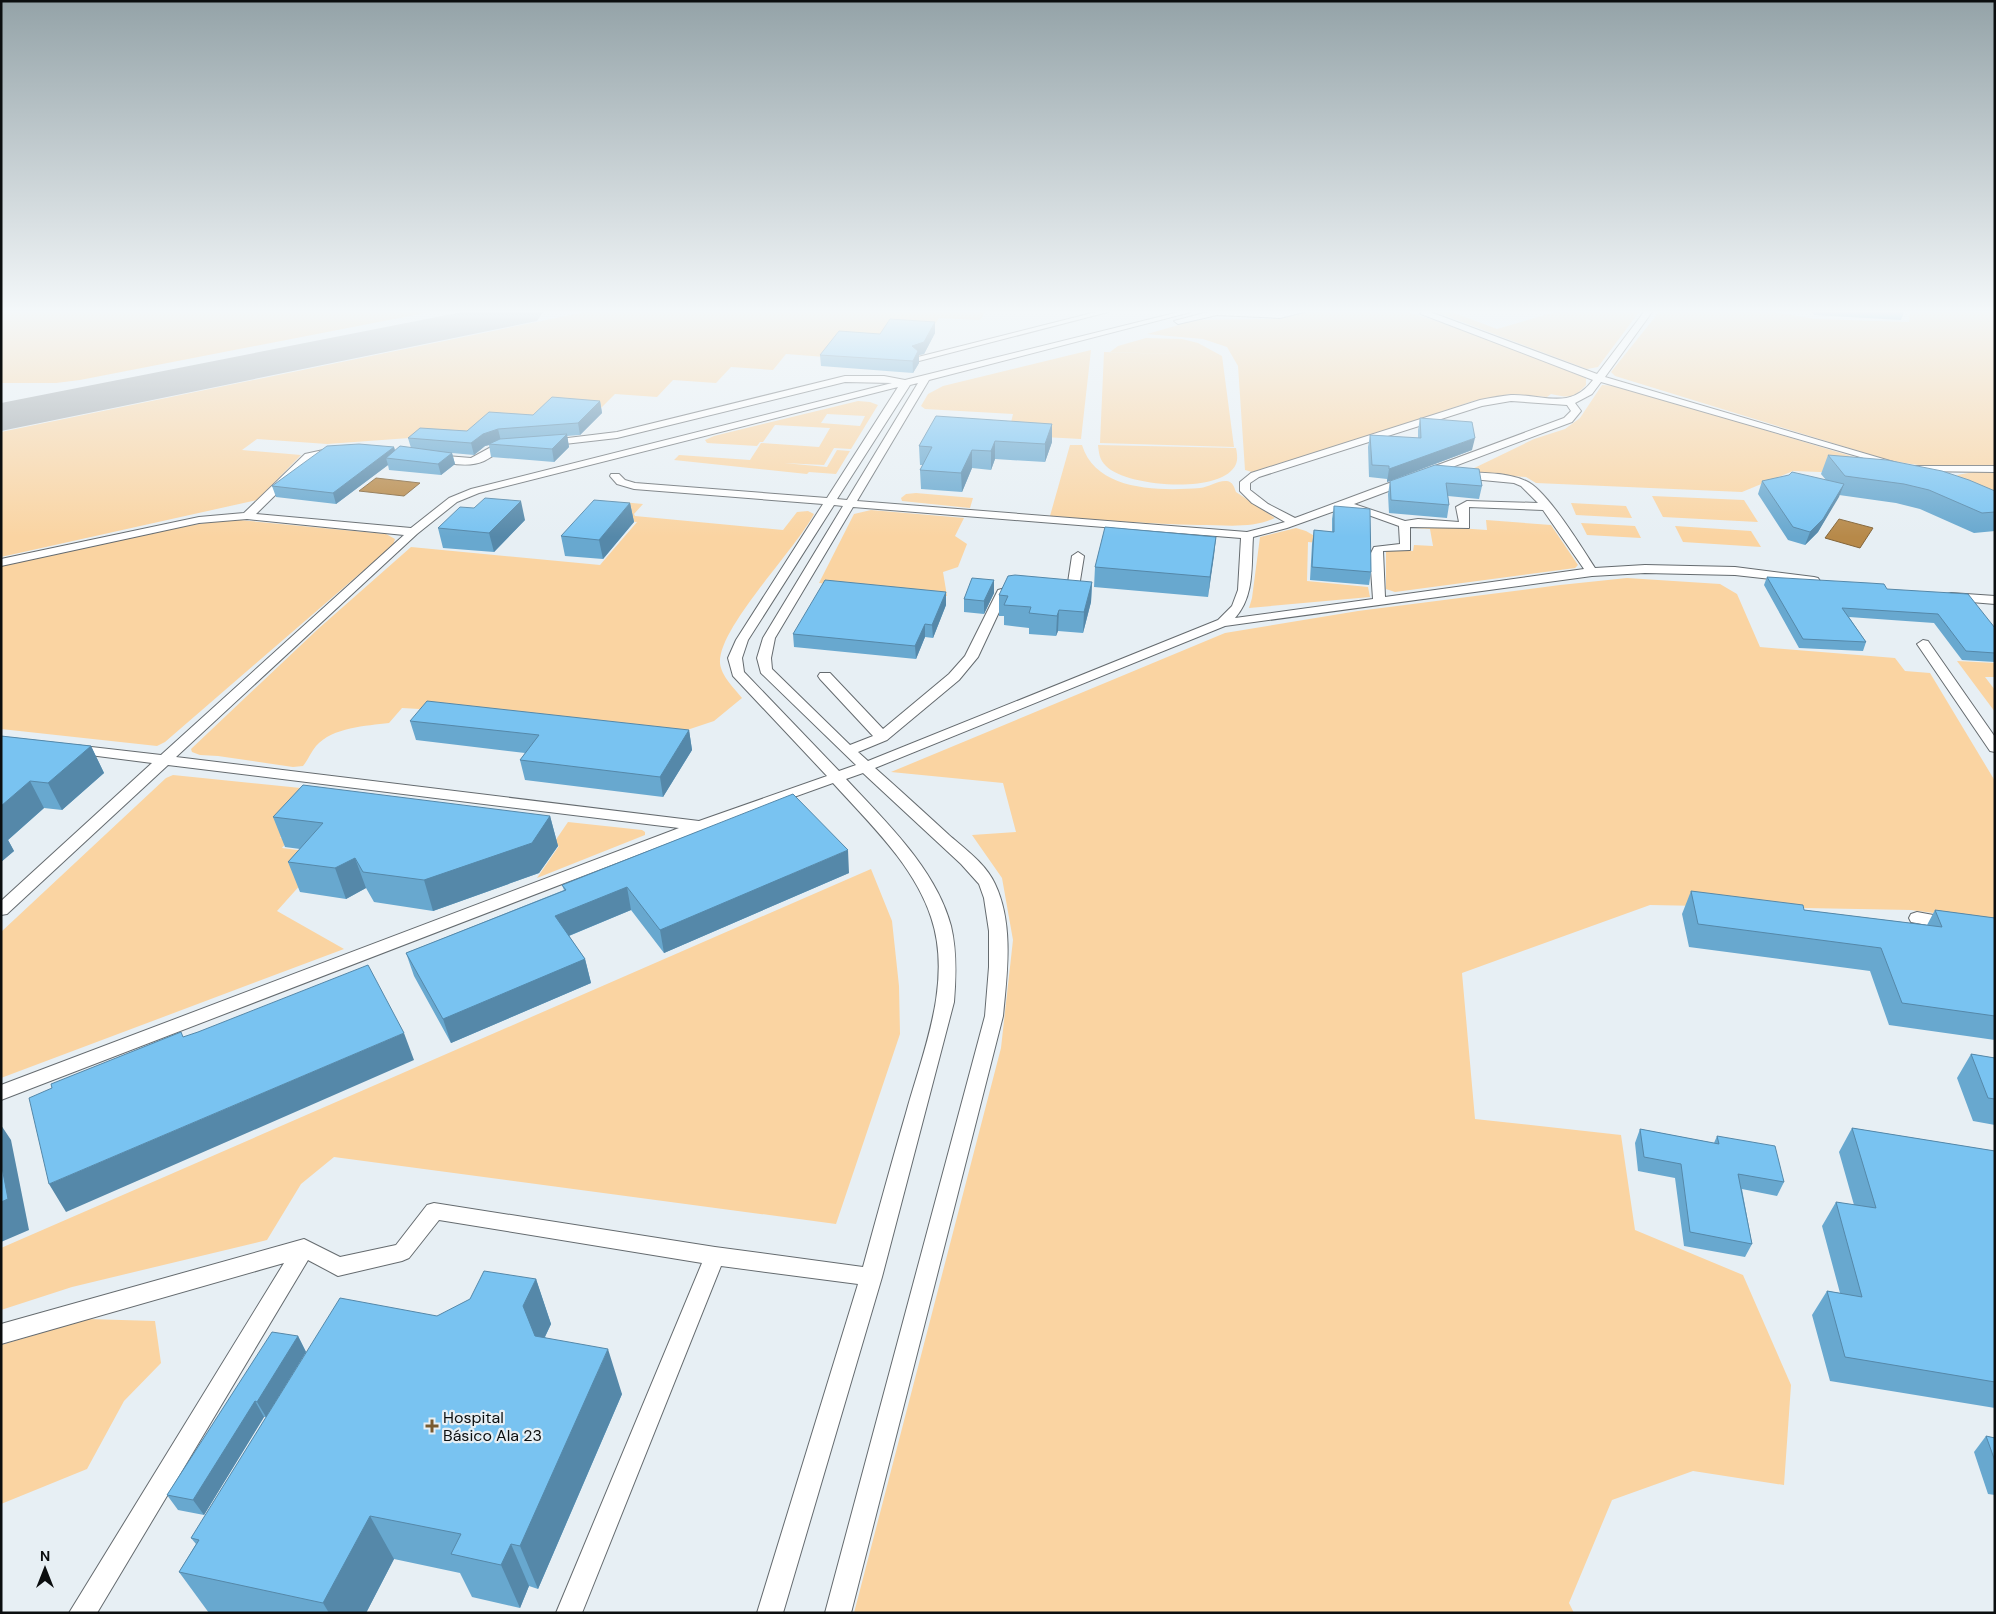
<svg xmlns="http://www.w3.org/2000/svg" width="1996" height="1614" font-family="'DM Sans',sans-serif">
<rect width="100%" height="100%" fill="#e7eff4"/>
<!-- green -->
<path fill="#fad4a2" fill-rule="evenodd" d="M1 312H430L80 380 56 383H1Z
M585 312H985L980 320 939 318 930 332 825 357 786 354 773 370 731 367 716 383 673 380 657 397 615 394 598 411 470 439 423 437 327 444 257 439 242 450 301 455 257 500 1 557V432Z
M1308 312H1408L1496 340 1575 372 1586 378V385C1573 399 1569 398 1551 394L1547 397 1511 394 1473 401 1372 435 1252 472 1245 470 1238 366 1227 347 1203 339 1147 334 1196 320 1278 319Z
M1436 312H1452L1497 329 1555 312H1639L1598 367 1587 369Z
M1659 312H1773L1815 319 1909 322 1910 312H1995V468L1932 467 1891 461 1615 376 1611 372Z
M1146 338 1182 339 1198 343 1222 356 1234 447 1100 443 1104 352 1207 355 1110 352 1118 346Z
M1091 350 1081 439 1008 435 1013 414 925 409 921 406 928 394 943 386Z
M1602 385C1642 386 1689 407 1727 418 1801 442 1875 463 1950 485L1848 473 1793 471 1742 492 1536 483 1526 477 1464 473 1534 439 1565 429 1580 418Z
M858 401 870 402 878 405 851 449 834 448 824 465 784 463 827 467 837 450 850 451 836 474 809 472 807 474 674 460 679 455 750 460 761 443 819 447 830 428 775 425 763 442H760L757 446 707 443 705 440 714 436ZM827 414 865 416 860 426 821 423Z
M1070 445H1082C1096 492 1162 491 1200 488 1209 487 1218 480 1227 481 1233 482 1234 487 1236 492L1275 518C1252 529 1225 525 1199 525 1149 524 1100 520 1050 516Z
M1098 445 1236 448C1237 453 1238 459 1236 464 1223 495 1126 487 1106 466 1099 459 1099 453 1098 445Z
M1974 472H1995V498L1964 483 1957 475Z
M916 493 973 498 970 508 902 501 901 498 906 494Z
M1652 496 1744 500 1758 522 1663 517Z
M622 502 643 504 634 514 635 516 783 530 797 512 808 511 814 514C796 549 718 628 720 663 721 676 735 689 742 698L714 721 687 730 472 713 460 705 437 710 402 708 389 723C366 726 333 727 316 746 311 752 308 760 303 766L293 767 218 756 200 755 192 752 191 749 318 629 411 547 600 565 637 522 592 518Z
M1571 503 1626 506 1632 518 1576 515Z
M871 510 964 518 955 536 967 544 958 567 943 572 947 596 819 583 854 514Z
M229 519 386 534 395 539 393 545 165 742 157 746 1 729V566L180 527Z
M1486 520 1551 525 1578 565 1575 568 1395 592 1386 589V552L1390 549 1413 551 1414 545 1433 546 1430 529 1413 528 1414 525 1487 530Z
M1581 523 1635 526 1641 538 1587 535Z
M1675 526 1751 531 1761 547 1683 542Z
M1296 528 1306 531 1318 538 1319 543 1308 542 1307 581 1368 587 1370 597 1249 608 1252 598 1260 537Z
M1627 578 1720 584 1737 594 1760 647 1895 658 1905 671 1930 673 1995 781V921L1911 910 1650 905 1462 973 1475 1119 1621 1135 1635 1230 1743 1275 1791 1385 1784 1485 1693 1471 1612 1500 1569 1603 1574 1613H854L1001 1048 1013 940 1002 878 972 835 1016 832 1003 783 891 772 1225 633 1358 611 1560 585Z
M1957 661 1995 663V677H1985L1995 690V712Z
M173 775 330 791 294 822 280 838 289 839 282 848 328 854 277 911 344 949 1 1078V932L166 778Z
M568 822 642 830 645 832V835L537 878 559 846 553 844Z
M871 869 892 921 899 986 900 1034 836 1224 334 1157 301 1184 267 1240 72 1287 1 1310V1248Z
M88 1319 155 1321 161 1363 124 1401 87 1469 1 1504V1345Z"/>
<!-- water -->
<path fill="#b78949" stroke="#836438" d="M376 478 420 483 404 496 359 491Z
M1839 519 1873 528 1860 548 1825 538Z"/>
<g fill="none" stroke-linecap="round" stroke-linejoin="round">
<!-- taxiway -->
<path fill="#a1a8ac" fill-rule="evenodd" d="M462 312H543L537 321 522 324 1 431V403Z"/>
<!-- service casing -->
<g stroke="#656b6f" stroke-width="2">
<path id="service" d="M1096 312H1108L919 361 914 358Z
M1179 312H1191L929 380 857 501 1247 532 1285 522 1252 503 1240 491V482L1251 473 1480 400C1490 398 1501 396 1511 395 1543 394 1570 411 1593 380L1421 314 1420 312H1430L1597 374 1644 312H1652L1605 377 1897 463 1892 466 1888 465 1601 382 1592 394 1575 403 1581 411 1572 422 1354 504 1405 521 1418 519 1459 522 1456 507 1467 501 1538 503 1521 486 1514 483 1461 478 1456 475 1461 472C1482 473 1506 472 1526 481 1547 490 1582 548 1595 568L1645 565 1735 567 1814 577 1818 578 1820 581 1818 584 1735 575 1645 573 1592 576 1225 626 875 768C900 790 924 812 949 835 965 849 986 864 995 884 1014 924 1007 974 1003 1016L851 1613H825L985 1016 989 967V931L984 898 979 884 961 864 863 773 846 779C885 821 936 869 951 926 957 951 956 977 954 1002L882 1277 783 1613H757L858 1284 721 1266 582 1613H556L702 1263 439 1220 409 1258 402 1261 338 1276 308 1260 97 1613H69L284 1263 1 1344V1324L304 1239 340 1257 396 1245 427 1205 434 1203 715 1247 863 1267C877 1216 891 1164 906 1113 923 1051 953 982 931 917 914 865 869 823 833 783L705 829 1 1100V1085L679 828 168 765 7 914 1 915V901L152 763 74 753 69 752 67 749 69 746 74 745 161 755 404 535 247 519 199 523 1 566V559L199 517 244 513 305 454 337 447 341 448V452L313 458 256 514 411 528 449 498 471 489 892 383 845 382 617 438 547 446 542 443 543 441 617 432 845 376H884L905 380ZM918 383 847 500 837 499 910 385ZM898 387 827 498 635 483 625 480 619 474H611L610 476 617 484 634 489 823 504 736 640 728 658 733 676 827 776 699 821 176 757 417 534 457 502 479 493ZM1511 401 1567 405 1571 411 1564 418 1295 518 1268 504 1250 490V483L1259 477 1482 406ZM834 505 843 506 763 638 757 658 761 673 856 765 839 771 744 672 742 658 748 640ZM853 507 1241 538 1238 590 1232 606 1218 620 868 761 858 752 887 740 959 680 978 657 1007 595 1022 589 1016 585 998 590 965 656 949 674 883 729 830 673H820L818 676 820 679 873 736 850 745 772 669 771 658 775 638ZM1346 507 1399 526 1400 544 1374 547 1370 555 1373 599 1235 618C1255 596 1251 565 1253 537L1287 528ZM1469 507 1543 510 1584 569 1385 597 1383 551 1410 550V527L1469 528Z
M1208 312H1304L1280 318 1217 315 1178 324 1174 321Z
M509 442 514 445 513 447C498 451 496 455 484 461 473 466 460 465 448 463 441 462 434 462 429 458L434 455 471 458 493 446Z
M1916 466H1995V472L1912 471V467Z
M1078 552 1084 556 1078 593 1072 597 1060 595 1058 592 1060 589H1067L1072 556Z
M1951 593 1995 596V604L1947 600 1945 597 1947 594Z
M1923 640 1928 641 1995 737V752L1990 751 1917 644Z
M1917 912 1955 919 1957 923 1955 927 1949 929 1911 922 1909 918 1911 914Z"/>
</g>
<!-- service -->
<use href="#service" fill="#fff" fill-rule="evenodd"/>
</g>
<!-- wall -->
<path fill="#68a8cf" d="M1812 312H1904L1901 320 1814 315Z
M935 333 924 354 919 355V363L913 373 821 366 820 355 880 334Z
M600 401 602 413 580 435 567 436 569 447 554 462 491 457 489 445 485 446 474 455 452 453 455 464 441 475 389 470 388 465 336 504 276 497 272 486 394 447 395 451 411 448 408 438 467 431 533 415Z
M1420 418 1472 450 1387 482V479L1369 477 1368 447 1370 435 1418 438V430Z
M1052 424V442L1045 462 995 459 991 470 972 468 962 492 921 489 920 470 923 465H920L919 446Z
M1828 455 1995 491V531L1974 533 1920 509 1896 503 1839 495 1818 532 1805 545 1788 540 1758 494 1762 481 1826 480 1821 474Z
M1479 469 1482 486 1479 499 1448 496 1449 505 1447 518 1389 513 1388 494 1390 481Z
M630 503 634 522 603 559 565 556 561 536Z
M1334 506 1371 572 1369 585 1310 580 1312 544 1314 530 1332 532V519Z
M525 520 494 552 443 548 438 528Z
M1216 537 1208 597 1094 587 1095 567Z
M1767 577 1887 589 1995 628V662L1962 660 1934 623 1849 617 1866 642 1863 651 1799 648 1764 585Z
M994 580V593L984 614 964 612V599Z
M1092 582 1091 602 1083 633 1058 631 1056 636 1029 634V628L1004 625V616H999V595Z
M946 592V605L933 638 925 637 916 659 794 647 793 634Z
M410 721 689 730 692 750 663 797 525 780 520 760 525 753 416 740Z
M1 736 91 746 104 773 62 810 44 808 8 840 14 851 1 862Z
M550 816 558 846 539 873 433 911 374 902 366 888 346 899 300 892 288 862 300 849 285 847 273 817Z
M849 873 664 953 631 910 569 936 585 959 591 983 451 1043 414 976 406 953 564 890 562 885Z
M1691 891 1804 910 1927 925 1935 910 1995 918V1040L1889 1025 1870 971 1689 947 1682 914Z
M1971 1054 1995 1058V1125L1973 1121 1957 1078Z
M1852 1128 1995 1151V1408L1830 1381 1812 1315 1827 1291 1840 1293 1822 1226 1836 1202 1854 1205 1839 1152Z
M1640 1129 1714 1143 1717 1136 1784 1182 1777 1196 1742 1189 1752 1244 1745 1257 1684 1246 1675 1178 1638 1171 1635 1143Z
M536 1279 551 1324 545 1337 622 1394 538 1589 529 1586 520 1608 472 1597 460 1573 394 1559 366 1613H209L179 1572 196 1544 191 1538 437 1316Z
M298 1336 306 1352 266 1417H264L204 1515 178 1510 167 1495Z
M1986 1436 1995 1438V1495L1988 1494 1974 1452Z"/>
<!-- shaded-wall -->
<path fill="#5588a9" d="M935 322V333L924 354 919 355V363L913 373 912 346Z
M600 401 602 413 580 435 578 423Z
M1052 424V442L1045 462V444Z
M498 429 501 441 489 444V445L485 446 474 455 471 443 483 434Z
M567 434 569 447 554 462 552 449Z
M1475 438 1472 450 1387 482 1389 469Z
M995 441V459L991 470V451Z
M394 447 397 458H386L388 465 336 504 333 493Z
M972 450V468L962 492 961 473Z
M452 453 455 464 441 475 438 464Z
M1844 484 1839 497 1818 532 1805 545 1810 532Z
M521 501 525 520 494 552 489 533Z
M630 503 634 522 603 559 599 540Z
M1216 537 1214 556 1208 597 1210 577Z
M994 580V593L984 614V601Z
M1092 582 1091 602 1083 633 1084 612Z
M946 592V605L933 638 932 625Z
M1059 610 1058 631 1056 636 1057 616Z
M925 624V637L916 659 915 646Z
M689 730 692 750 663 797 660 777Z
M91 746 104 773 62 810 48 783Z
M30 781 44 808 8 840 14 851 1 862V806Z
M550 816 558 846 539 873 433 911 424 880Z
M848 850 849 873 664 953 660 930Z
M355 858 366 888 346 899 335 868Z
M627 887 631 910 561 939 555 916Z
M585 959 591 983 451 1043 443 1019Z
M404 1033 414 1060 66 1212 49 1184Z
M1 1125 11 1140 29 1230 1 1242Z
M536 1279 551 1324 538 1351 523 1306Z
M298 1336 306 1352 266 1417 257 1402Z
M608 1349 622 1394 538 1589 520 1546Z
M255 1401 264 1417 204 1515 193 1500Z
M370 1516 394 1559 366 1613H329L323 1603Z
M511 1544 529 1586 520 1608 501 1565Z"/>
<!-- building -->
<path fill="#79c3f1" stroke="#5588a9" d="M890 319 935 322 924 342 912 346 918 351 913 361 820 355 839 331 880 334Z
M552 397 600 401 578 423 498 429 483 434 471 443 408 438 420 428 467 431 489 412 533 415Z
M936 416 1052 424 1045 444 995 441 991 451 972 450 961 473 920 470 932 447 919 446Z
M1420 418 1472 422 1475 438 1389 469V466L1372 465 1370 435 1421 438Z
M567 434 552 449 489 444 500 439Z
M359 444 394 447 333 493 272 486 327 446Z
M400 446 452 453 438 464 386 458Z
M1828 455 1887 460 1942 471 1969 480 1995 491V512L1982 513 1929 490 1904 484 1845 476Z
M1435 465 1479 469 1482 486 1446 483 1449 505 1391 500 1390 481Z
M1792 472 1844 484 1823 519 1810 532 1793 527 1762 481 1789 475Z
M485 498 521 501 489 533 438 528 460 507 474 508Z
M594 500 630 503 599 540 561 536Z
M1334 506 1370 509 1371 572 1312 567 1314 530 1334 532Z
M1105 527 1216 537 1210 577 1095 567Z
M1015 575 1092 582 1084 612 1059 610 1057 616 1029 613 1031 607 1004 605 1008 596 999 595 1008 576Z
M1767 577 1869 583 1884 584 1887 589 1968 594 1995 628V653L1966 651 1938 614 1842 608 1866 642 1803 639Z
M972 578 994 580 984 601 964 599Z
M825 580 946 592 932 625 925 624 915 646 793 634Z
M427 701 689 730 660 777 520 760 539 735 410 721Z
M1 736 91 746 48 783 30 781 1 806Z
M303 785 550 816 532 843 424 880 363 872 355 858 335 868 288 862 323 823 273 817Z
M793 794 848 850 660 930 627 887 555 916 585 959 443 1019 406 953 566 890 562 885Z
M1691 891 1803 905 1804 910 1942 927 1935 910 1995 918V1016L1902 1003 1881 948 1698 924Z
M368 965 404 1033 49 1184 29 1098 52 1088 51 1084 181 1032 183 1037 198 1032Z
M1971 1054 1995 1058V1099L1988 1098Z
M1852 1128 1995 1151V1382L1845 1357 1827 1291 1862 1297 1836 1202 1876 1208Z
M1640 1129 1719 1144 1717 1136 1775 1146 1784 1182 1738 1174 1752 1244 1690 1232 1681 1164 1644 1157Z
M1 1162 8 1199 1 1202Z
M484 1271 536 1279 523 1306 535 1336 608 1349 520 1546 511 1544 501 1565 451 1554 461 1534 370 1516 323 1603 179 1572 199 1540 191 1538 340 1298 437 1316 470 1299Z
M272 1332 298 1336 257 1402 255 1401 193 1500 167 1495Z
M1986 1436 1995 1438V1461Z"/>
<!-- sky -->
<linearGradient id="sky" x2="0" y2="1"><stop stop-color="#94a3a8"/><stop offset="0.58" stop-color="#f4f8fa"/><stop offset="1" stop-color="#f4f8fa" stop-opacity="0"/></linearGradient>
<rect width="1996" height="537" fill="url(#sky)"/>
<!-- markers -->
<path fill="#795a2f" stroke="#e7eff4" stroke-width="2" d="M429.5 1418.5h5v5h5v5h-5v5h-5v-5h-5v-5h5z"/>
<g text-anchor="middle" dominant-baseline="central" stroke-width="4.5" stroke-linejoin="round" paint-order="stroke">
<!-- near-poi labels -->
<g font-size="16" fill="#0b0e0f" stroke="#e7eff4" text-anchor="start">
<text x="443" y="1417">Hospital<tspan x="443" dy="18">Básico Ala 23</tspan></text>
</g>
</g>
<!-- border -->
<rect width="1996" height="1614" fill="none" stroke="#0b0e0f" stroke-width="5"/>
<!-- north arrow -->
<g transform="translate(45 1569)" stroke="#e7eff4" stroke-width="4" paint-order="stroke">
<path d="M0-4L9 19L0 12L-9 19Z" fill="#0b0e0f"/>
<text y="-8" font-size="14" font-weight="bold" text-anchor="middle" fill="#0b0e0f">N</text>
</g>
</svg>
